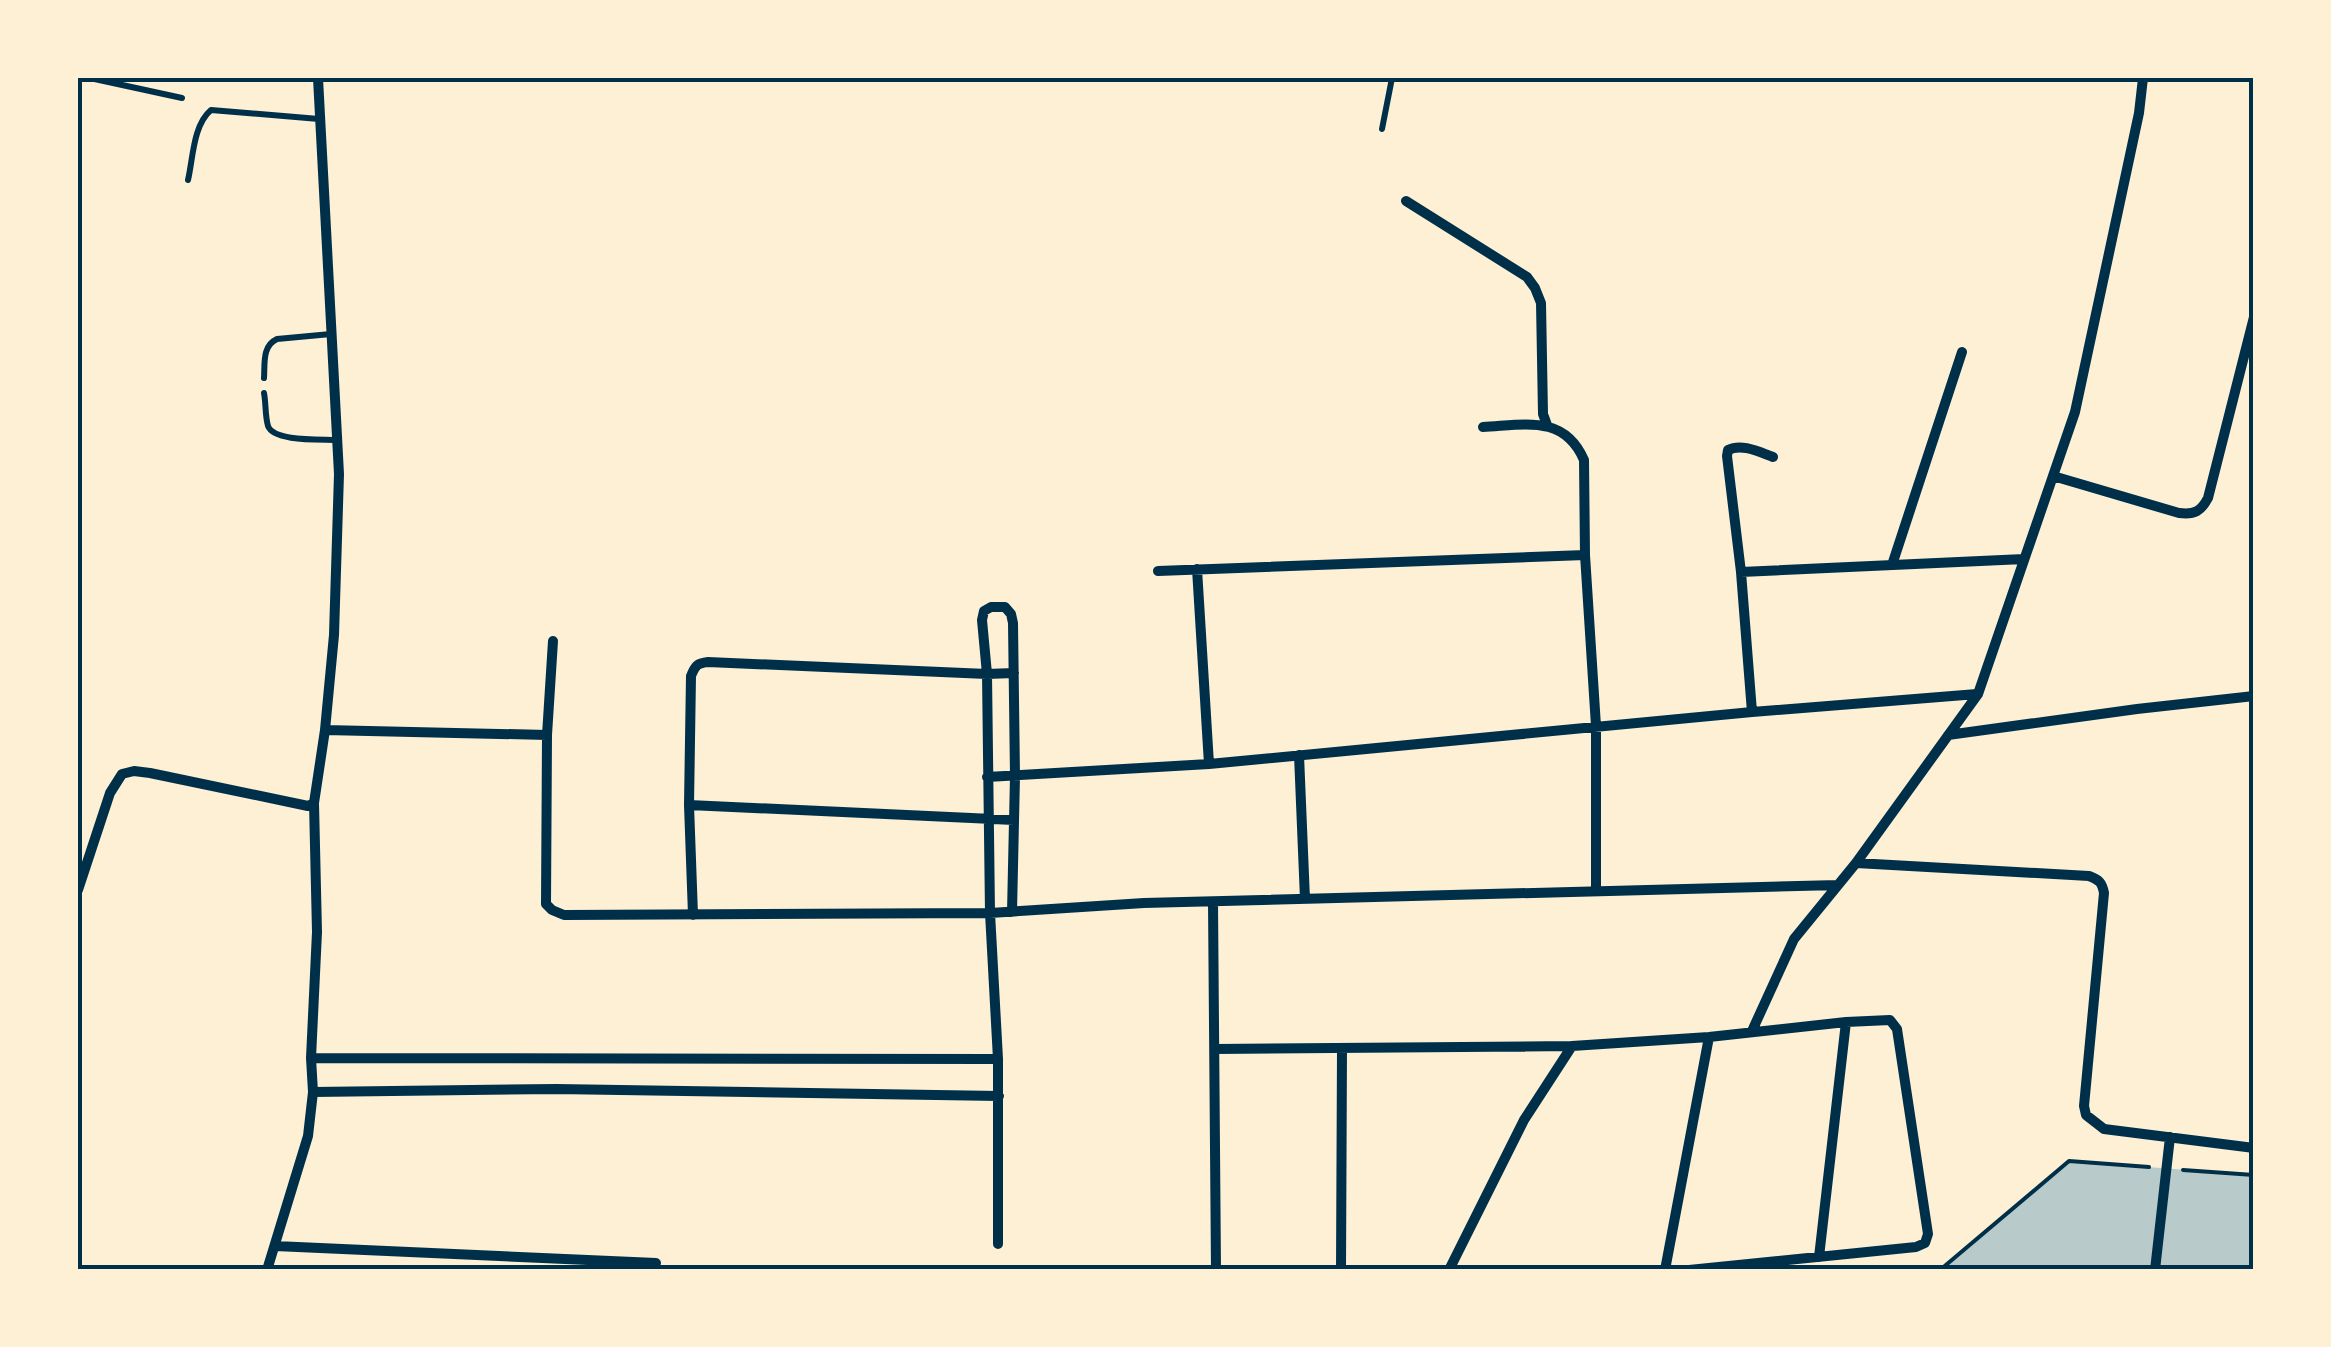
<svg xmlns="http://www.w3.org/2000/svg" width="2331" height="1347" font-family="Montserrat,sans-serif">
<rect width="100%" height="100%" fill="#fdf0d5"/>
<!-- green -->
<path fill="#b9caca" d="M2069 1161 2253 1175V1269L1940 1270Z"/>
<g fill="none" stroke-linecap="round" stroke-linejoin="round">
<!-- path -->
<path stroke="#003049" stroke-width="4" d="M2183 1170 2254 1175
M1940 1270 2069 1161 2149 1167"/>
<!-- service -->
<path stroke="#003049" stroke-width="6" d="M90 78 182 98
M1382 129 1392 78
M188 180C193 159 193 125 211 110L319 119
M264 378C265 363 262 346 277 339L331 334
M264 393C266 403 265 416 268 426 274 442 321 439 337 440"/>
<!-- minor -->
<path stroke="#003049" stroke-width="10" d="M1406 201 1527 277 1535 288 1541 303 1543 414 1547 425
M1483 427C1524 425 1564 414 1584 460L1585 555 1596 726V891
M2053 476 2179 513C2195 515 2201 511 2208 498L2254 317
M1892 565 1962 352
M1197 569 1209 764
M1158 571 1585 555
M1741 572 2024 559
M553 641 547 735 546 904 552 910 564 915 990 913 1144 903 1838 885
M1752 712 1741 572 1727 456 1728 450C1742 443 1759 452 1773 457
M325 730 547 735
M1948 735 2137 709 2254 696
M1299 755 1305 899
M987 777 1209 764 1752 712 1977 694
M689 805 1014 820
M1856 863 2089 876C2099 880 2102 882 2104 893L2084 1106 2086 1115 2104 1129 2254 1148
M78 890 110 793 122 774 134 771 150 773 308 806 314 803
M1213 902 1216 1270
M693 915 689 805 691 676C695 666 697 663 708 662L987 674 1014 673
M1752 1031 1794 939 1856 863 1978 694 2075 412 2139 113 2143 78
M1215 1049 1572 1046 1709 1037 1846 1022 1890 1020 1897 1029 1928 1234 1925 1243 1916 1247 1689 1270
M311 1058 998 1059
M313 1092 556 1089 999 1096
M998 1244V1059L990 913 987 674 982 620 984 611 991 607H1005L1011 614 1013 623 1015 776 1012 912
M275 1246 656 1263
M1819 1257 1846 1022
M267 1270 308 1136 313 1092 311 1058 317 932 314 803 325 730 334 635 339 474 318 78
M1341 1270 1342 1048
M1449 1270 1524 1120 1572 1046
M1665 1270 1709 1037
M2155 1270 2170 1137"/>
</g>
<!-- border -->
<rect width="2331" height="1347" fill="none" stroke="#fdf0d5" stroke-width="160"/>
<rect x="80" y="80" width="2171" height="1187" fill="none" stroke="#003049" stroke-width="4"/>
</svg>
